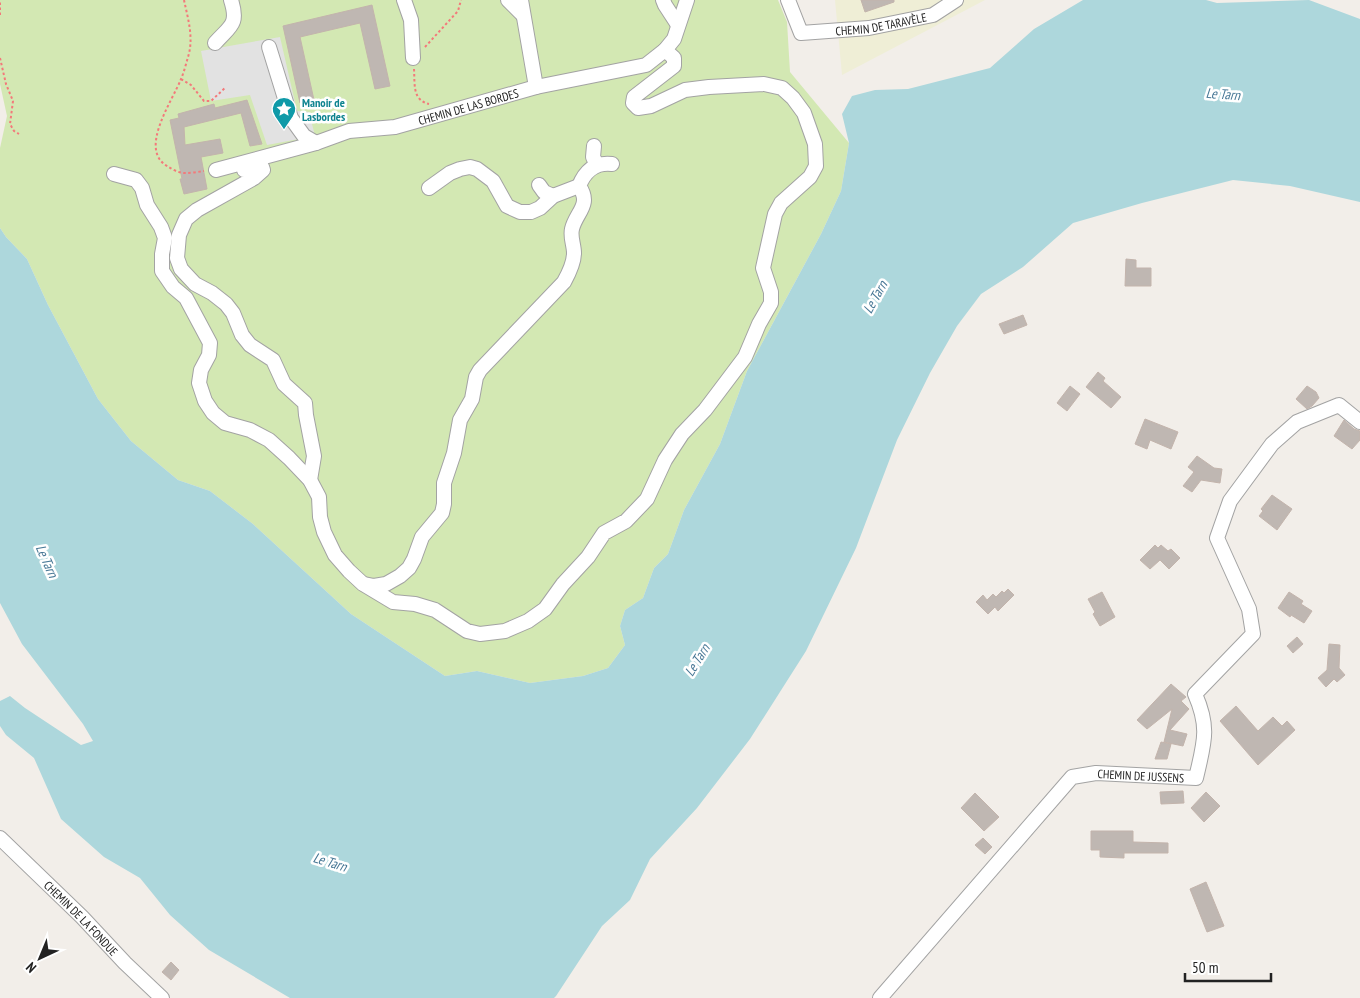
<svg xmlns="http://www.w3.org/2000/svg" width="1360" height="998" font-family="'PT Sans Narrow',sans-serif">
<rect width="100%" height="100%" fill="#f2eee9"/>
<!-- farmland -->
<path fill="#efeed6" d="M835 0H985L842 75Z"/>
<!-- grass -->
<path fill="#d3e8b3" d="M0 0H778L787 22 790 72 849 143 841 191 821 234 747 371 720 444 684 510 668 554 654 568 643 598 625 610 620 626 625 645 608 668 583 676 530 683 477 671 445 676 351 614 253 524 210 491 178 480 131 441 98 399 48 305 27 259 6 237 0 228V148L7 116 0 84Z"/>
<!-- parking -->
<path fill="#e2e2e2" d="M280 37 297 111 309 112 315 136 267 145 250 95 211 101 201 51Z"/>
<!-- water -->
<path fill="#add7dc" d="M1083 0H1206L1217 3 1309 0 1360 19V202L1290 186 1233 180 1142 203 1073 223 1023 267 981 294 957 326 930 373 897 440 856 548 806 651 750 739 697 808 650 859 630 900 602 926 556 996 554 998H290L209 950 170 915 140 878 104 857 61 819 34 758 6 735 0 726V701L10 696 25 708 81 745 93 741 83 724 22 644 0 603V228L6 237 27 259 48 305 98 399 131 441 178 480 210 491 253 524 351 614 445 676 477 671 530 683 583 676 608 668 625 645 620 626 625 610 643 598 654 568 668 554 684 510 720 444 747 371 821 234 841 191 849 143 842 114 852 96 875 90 908 89 990 68 1034 29Z"/>
<!-- building -->
<path fill="#bfb7b2" stroke="#c3b4ac" d="M861 0H894V2L865 12Z
M372 5 390 86 375 89 360 23 300 37 314 100 300 103 283 26Z
M247 100 262 144 250 146 241 113 184 127 185 145 220 139 223 153 201 157 207 189 184 194 180 179H182L170 120 179 118 178 114 214 104 215 108Z
M1126 259 1136 260V268H1151V286H1125Z
M1023 315 1027 325 1004 334 999 324Z
M1098 372 1105 378 1103 381 1121 397 1111 408 1086 387Z
M1070 386 1080 394 1067 411 1057 403Z
M1307 386 1316 392 1319 398 1312 406 1307 409 1296 399Z
M1145 419 1178 432 1171 449 1150 440 1147 449 1135 444Z
M1344 420 1354 429 1360 431V440L1352 449 1334 436Z
M1197 456 1214 468 1222 469 1220 483 1201 480 1192 492 1183 486 1194 472 1188 467Z
M1272 495 1292 509 1277 530 1259 516 1263 511 1261 509Z
M1155 545 1158 548 1161 545 1168 551 1171 549 1180 558 1169 569 1160 560 1150 569 1140 560Z
M1008 589 1014 595 998 611 995 607 988 614 976 602 983 595 987 600 993 594 996 597 1002 591 1004 593Z
M1102 592 1115 617 1100 626 1093 614 1095 612 1088 599Z
M1289 592 1303 601 1301 604 1312 611 1304 623 1291 615 1290 617 1278 608Z
M1297 637 1303 644 1293 653 1287 646Z
M1329 644 1340 645 1339 668 1345 675 1337 682 1334 679 1326 687 1318 678 1327 670Z
M1171 684 1186 697 1181 701 1189 709 1170 730 1187 734 1183 746 1164 742 1172 709 1147 729 1137 720Z
M1236 706 1258 731 1273 717 1282 726 1287 721 1295 730 1258 765 1220 721Z
M1161 742 1171 744 1167 759H1155Z
M1183 791 1184 803 1161 804 1160 792Z
M1206 792 1220 806 1204 822 1191 808Z
M975 793 999 817 984 831 961 808Z
M1091 831H1133V842L1168 843V853H1124V858L1100 857V850H1091Z
M983 838 992 847 985 854 975 845Z
M1206 882 1224 926 1207 932 1190 889Z
M171 962 179 970 171 980 162 972Z"/>
<g fill="none" stroke-linecap="round" stroke-linejoin="round">
<!-- minor casing -->
<g stroke="#a3a3a3" stroke-width="16">
<g id="minor">
<path d="M404 0 411 20 413 58"/>
<path d="M508 0 523 15"/>
<path d="M521 0 536 87"/>
<path d="M663 0 665 5 678 25"/>
<path id="s1" d="M788 0 801 33 869 28 933 15 956 0"/>
<path d="M215 43C230 26 239 25 231 0"/>
<path d="M269 47 291 118 304 136 316 143"/>
<path d="M594 146 593 157 597 165"/>
<path id="s2" d="M216 170 316 143 349 131 395 127 536 87 646 65 665 50 674 39 687 0"/>
<path d="M244 170 262 167 263 170 254 178 197 210 186 219 179 235 177 258 181 269 195 284 212 293 226 304 233 313 242 335 250 345 273 360 284 384 305 403 306 415 314 456 310 480"/>
<path d="M114 174 136 180 142 188 147 205 161 227 165 238 162 254V271L173 287 186 298 210 343 209 355 201 370 199 383 205 401 213 413 225 423 250 430 269 440 289 458 310 480 319 497 320 517 324 532 335 555 349 571 363 584 393 602 415 604 435 610 467 631 480 634 505 631 528 621 545 609 563 584 588 557 604 533 626 521 647 499 665 460 682 434 705 410 745 357 759 324 771 303V292L763 268 775 214 781 203 810 177 816 166 815 144 804 113 793 98 782 88 764 84 709 87 685 90 651 106 638 108 633 103 634 97 674 66V58L665 50"/>
<path d="M539 185 544 192 553 196"/>
<path d="M429 188 450 173 460 169 470 167 477 169 493 181 507 206 520 212H531L540 208 553 196 579 186"/>
<path d="M364 584 374 586 386 584 400 576 409 568 414 559 422 537 442 513 444 504V483L454 453 460 420 472 399 476 377 480 370 564 282C569 273 574 263 574 253 574 245 570 237 572 229 576 212 592 205 579 186 585 171 595 162 612 164"/>
<path id="s3" d="M0 838 82 917 125 963 162 998"/>
<path id="s4" d="M880 998 1072 777 1096 773 1196 778C1204 743 1210 728 1195 694L1253 634 1249 609 1217 538 1230 501 1272 444 1297 422 1339 405 1360 422"/>
</g>
</g>
<!-- path -->
<path stroke="#f3797a" stroke-width="2" stroke-dasharray="2.5 2.5" stroke-linecap="butt" d="M184 0C188 19 194 38 188 57 186 64 184 72 181 79 173 100 138 149 167 166 172 169 178 173 185 173 191 173 198 172 204 171
M0 15V0
M425 47 458 11 461 0
M0 58 6 84 13 101 10 124 14 131 19 134
M414 69C415 84 412 100 429 104
M181 79 191 85 204 101H211L226 87"/>
<!-- minor -->
<use href="#minor" stroke="#fff" stroke-width="14"/>
</g>
<!-- icons -->
<defs>
<g id="sight-pin" transform="scale(1.25)"><path d="M0 17L-7.5 6A9.5 9.5 0 1 1 7.5 6Z" fill="#0f9aa8" stroke="#fff"/><path d="M0-6L1.8-2.2L6-1.7L2.9 1.2L3.7 5.4L0 3.3L-3.7 5.4L-2.9 1.2L-6-1.7L-1.8-2.2Z" fill="#fff"/></g>
</defs>
<g fill-rule="evenodd">
<use href="#sight-pin" x="284" y="109"/>
</g>
<g text-anchor="middle" dominant-baseline="central" stroke-width="5" stroke-linejoin="round" paint-order="stroke">
<!-- street labels -->
<g font-size="12" fill="#222" stroke="#fff">
<text stroke="none"><textPath href="#s1" startOffset="116">CHEMIN DE TARAVÈLE</textPath></text>
<text stroke="none"><textPath href="#s2" startOffset="261">CHEMIN DE LAS BORDES</textPath></text>
<text stroke="none"><textPath href="#s4" startOffset="362">CHEMIN DE JUSSENS</textPath></text>
<text stroke="none"><textPath href="#s3" startOffset="114">CHEMIN DE LA FONDUE</textPath></text>
</g>
<!-- culture labels -->
<g font-size="12" font-weight="bold" fill="#0d838f" stroke="#fff" text-anchor="start">
<text x="302" y="102">Manoir de<tspan x="302" dy="14">Lasbordes</tspan></text>
</g>
<!-- water labels -->
<g font-size="14" font-style="italic" fill="#487896" stroke="#fff">
<text transform="translate(1223 94) rotate(4)">Le Tarn</text>
<text transform="translate(875 297) rotate(-61)">Le Tarn</text>
<text transform="translate(47 561) rotate(66)">Le Tarn</text>
<text transform="translate(697 660) rotate(-58)">Le Tarn</text>
<text transform="translate(330 862) rotate(17)">Le Tarn</text>
</g>
</g>
<!-- north arrow -->
<g transform="translate(40 958) rotate(224)" stroke="#ffffff" stroke-width="4" paint-order="stroke">
<path d="M0-4L9 19L0 12L-9 19Z" fill="#222222"/>
<text y="-8" font-size="14" font-weight="bold" text-anchor="middle" fill="#222222">N</text>
</g>
<!-- scale -->
<path d="M1185 973v8h86v-8" fill="none" stroke="#222222" stroke-width="2.5"/>
<text x="1192" y="973" font-size="15" fill="#222222" stroke="#ffffff" stroke-width="4" paint-order="stroke">50 m</text>
</svg>
